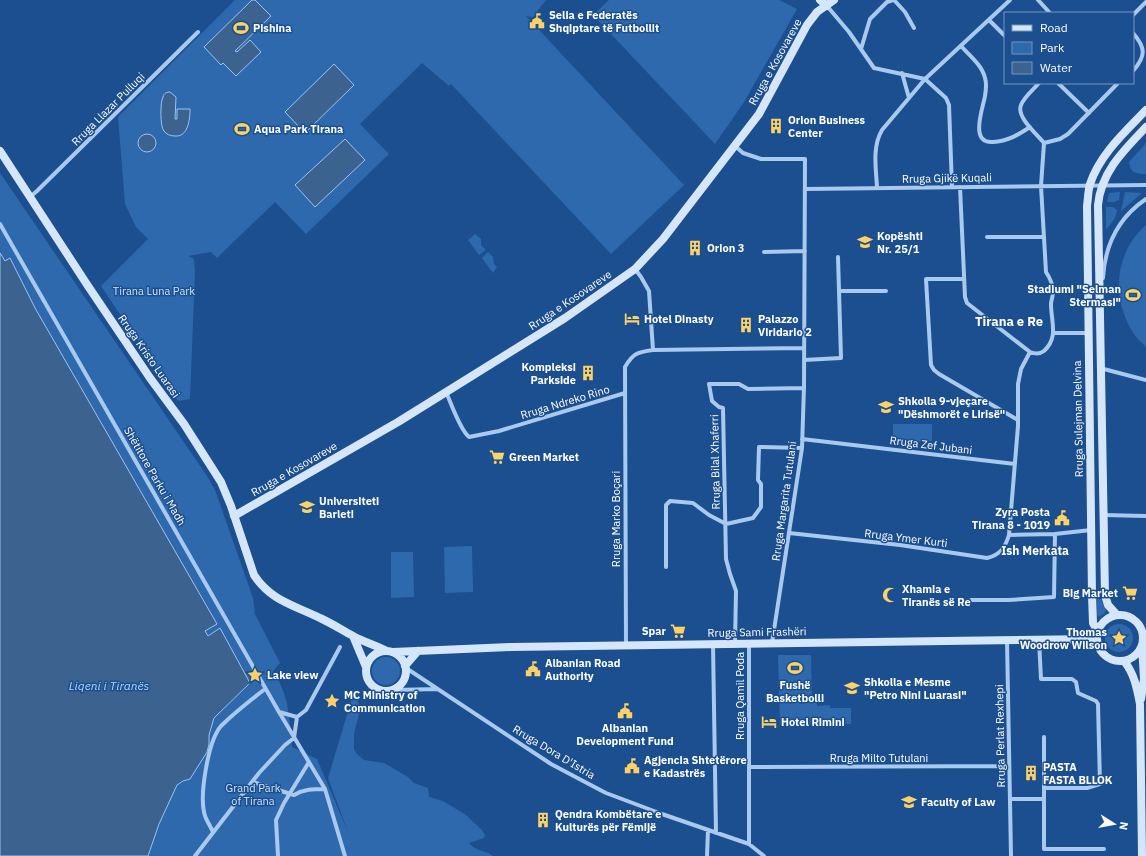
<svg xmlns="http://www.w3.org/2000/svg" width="1146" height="856" font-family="'IBM Plex Sans',sans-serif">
<rect width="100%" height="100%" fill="#1b4f8f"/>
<!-- green -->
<path fill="#2e69ad" d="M235 0H546L533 17 526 16 684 185 611 254 451 84 449 86 422 63 360 124 389 154 306 234 275 202 217 258 211 252 188 256 194 259 195 272 190 399 178 401 101 286 148 239 136 227 125 204 118 117Z
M609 0H779L797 9 744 102 715 144 593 15Z
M1146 143V174C1136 174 1130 173 1129 162Z
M0 173 207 476 215 490 253 598 255 614 280 663 273 671C290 697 289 718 292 747L317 759 348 832 328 778 355 688 360 710 354 734V749L356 753 364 760 384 763 408 777 414 783 428 788 429 797 443 801 466 815 482 830 485 835 484 838 469 843C478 853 484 849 493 856H148L159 824 174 790C178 783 183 781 190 779L209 744V735L214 718 249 685 220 629 207 636 204 631 216 624 35 308 10 259 5 261 0 253Z
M1120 192 1119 200 1114 202H1107L1109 193Z
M1125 192 1142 193 1121 211Z
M1106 207H1113L1117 210 1115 218 1107 229H1106Z
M1146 225V347C1141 342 1135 337 1132 331 1111 296 1115 252 1146 225Z
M475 234 481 239V245L486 250 479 255 468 240Z
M488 252 493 257 494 264 497 267 493 273 482 258Z
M893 424H932V441H893Z
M472 546 473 592 445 593 444 547Z
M391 552H413L414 597 391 598Z
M1097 599H1101L1106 610 1105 613 1099 617 1097 615Z
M1105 638a14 14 0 1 1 28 0a14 14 0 1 1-28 0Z
M778 655H811L812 699H817V706L830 705V708H851V724L780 725Z
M372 671a14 14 0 1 1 28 0a14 14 0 1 1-28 0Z"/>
<!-- water -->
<path fill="#3c6290" stroke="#9cc4f0" d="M252 0H255L271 16 235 51 237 52 250 40 261 52 236 76 223 63 221 65 204 47Z
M334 64 354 85 305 133 285 112Z
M170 92 176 97 175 119H177V109H190C190 120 188 137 175 136 170 136 166 134 164 131 160 127 160 102 163 97 164 93 167 92 170 92Z
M138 143a9 9 0 1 1 18 0a9 9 0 1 1-18 0Z
M345 139 365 160 315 207 295 185Z
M0 253 5 261 10 258 35 308 217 624 205 631 208 636 220 628 250 683 214 718 209 735V744L207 752 190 779 183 781 177 785 159 824 148 856H0Z"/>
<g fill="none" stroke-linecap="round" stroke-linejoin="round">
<!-- street -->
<path stroke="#a9c9ee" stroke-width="4" d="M894 0 905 12 914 28
M1038 0 1050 13
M827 6 849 32 874 68 925 79 946 98 949 105 952 187
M1133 15 1146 2
M989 20 1005 36
M1133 33C1146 48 1146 56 1133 71
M961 46C969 55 982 65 985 78 987 84 986 90 985 96 983 108 969 144 993 142 1008 141 1018 135 1030 127
M861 49 870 19 887 2 893 0
M902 73 909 98
M1058 83 1089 113
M1044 143 1060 139 1068 134 1118 83
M735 146 743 153 761 159H805L804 387 802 448 772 643
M877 187C876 168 872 147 882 130L925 79 1010 0
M960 187 965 297 967 303 1030 352C1035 354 1040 354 1044 351 1059 337 1051 322 1051 304 1051 300 1053 297 1053 292 1053 285 1050 278 1046 272L1041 186 1044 143C1037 134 1016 117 1021 105 1024 97 1033 90 1039 83
M805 189 1146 185
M30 197 37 191 198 32
M0 224 279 712 325 789 345 856
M987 237H1044
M764 252 805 251
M635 269 641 277 649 291 653 350
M1103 278C1105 244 1118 218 1146 199
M964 279H926L931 365 934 370 939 374 1018 420
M839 291H886
M1054 333H1088
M804 360 841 358 838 257
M1100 368 1146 380
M446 392C451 403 460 430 469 437L499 431 625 393
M802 439 1015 464
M1103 515 1146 516
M789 533 900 545 987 558C1000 555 1005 548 1009 535L1018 426V384L1021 369 1030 352
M1009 535 1055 534 1091 530
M666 567V505L670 501 693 503 709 515 726 524 753 518 761 507V484L758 480 759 447 802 448
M971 600H1009L1054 597 1055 534
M1007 640 1011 856
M1039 640 1041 679H1072L1076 682 1078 693 1096 701 1098 704 1100 784 1087 788H1045
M713 644 716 833
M735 644 736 591 730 574 726 559 723 408 719 407 712 401 709 384H739L748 389 804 388
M749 644V844
M626 645 625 367C633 353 638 352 653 350L804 348
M406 668 551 764 585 782 606 793 662 814 749 844 764 856
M394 690 437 689
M279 712 297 717 306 710 340 647
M1044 737V849H1104
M749 767 1009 766
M253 782 294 795C304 789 313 789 325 789
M1010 799H1043
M213 832C210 825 205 819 204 812 200 793 208 741 221 726 233 714 252 699 265 689
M195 856 259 773 285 745 294 738 297 717
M278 856 276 820 284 803 309 762
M707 856 708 830"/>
<!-- secondary -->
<path stroke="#d6e6fa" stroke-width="8" d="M820 0 827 6
M0 151 88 286 150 378 184 424 221 482 231 506 254 575C271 601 294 605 320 618 331 623 342 630 353 636 364 642 375 645 387 651
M234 516 398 422 565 318 635 269 663 239 759 114 807 25 817 12 834 0
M1117 615 1108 605 1105 595 1098 205C1101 172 1124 150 1146 127
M1097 638a23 23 0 1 1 46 0a23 23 0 1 1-46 0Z
M1098 632 1093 623 1092 595 1087 206C1088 199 1088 191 1090 184 1100 154 1125 132 1146 110
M353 636 366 667
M366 671a20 20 0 1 1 40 0a20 20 0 1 1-40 0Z
M393 652 511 647 1097 639
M1124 661C1134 673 1137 688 1140 704L1142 856
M405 666 418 651
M1141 699 1144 679 1142 645"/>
</g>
<!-- icons -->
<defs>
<g id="civic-bare" transform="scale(1.2)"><path d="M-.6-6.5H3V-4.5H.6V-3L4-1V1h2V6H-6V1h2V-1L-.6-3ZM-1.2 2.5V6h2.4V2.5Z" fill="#ffd166" stroke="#1b4f8f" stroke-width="2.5" paint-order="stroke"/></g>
<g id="stadium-bare" transform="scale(1.2)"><path d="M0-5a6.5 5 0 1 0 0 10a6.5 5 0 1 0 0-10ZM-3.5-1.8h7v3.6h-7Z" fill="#ffd166" stroke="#1b4f8f" stroke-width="2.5" paint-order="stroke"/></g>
<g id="building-bare" transform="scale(1.2)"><path d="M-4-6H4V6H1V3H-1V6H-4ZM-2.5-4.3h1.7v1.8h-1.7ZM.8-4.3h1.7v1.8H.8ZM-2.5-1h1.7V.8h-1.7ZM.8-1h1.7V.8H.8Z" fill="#ffd166" stroke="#1b4f8f" stroke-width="2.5" paint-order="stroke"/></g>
<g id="school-bare" transform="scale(1.2)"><path d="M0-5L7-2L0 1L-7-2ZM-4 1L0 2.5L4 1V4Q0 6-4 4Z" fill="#ffd166" stroke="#1b4f8f" stroke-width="2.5" paint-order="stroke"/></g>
<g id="hotel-bare" transform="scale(1.2)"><path d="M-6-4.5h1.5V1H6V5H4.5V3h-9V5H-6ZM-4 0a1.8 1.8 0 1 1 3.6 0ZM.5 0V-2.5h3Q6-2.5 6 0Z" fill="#ffd166" stroke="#1b4f8f" stroke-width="2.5" paint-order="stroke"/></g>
<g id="supermarket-bare" transform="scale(1.2)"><path d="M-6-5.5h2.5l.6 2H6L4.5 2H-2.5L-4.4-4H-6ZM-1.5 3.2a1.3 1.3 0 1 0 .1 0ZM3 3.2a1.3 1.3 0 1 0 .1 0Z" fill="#ffd166" stroke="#1b4f8f" stroke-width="2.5" paint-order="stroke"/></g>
<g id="university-bare" transform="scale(1.2)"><path d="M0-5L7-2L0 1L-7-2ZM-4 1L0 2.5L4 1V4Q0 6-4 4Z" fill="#ffd166" stroke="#1b4f8f" stroke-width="2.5" paint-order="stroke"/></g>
<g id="mosque-bare" transform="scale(1.2)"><path d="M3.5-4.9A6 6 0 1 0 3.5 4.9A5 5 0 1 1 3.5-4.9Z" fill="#ffd166" stroke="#1b4f8f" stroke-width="2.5" paint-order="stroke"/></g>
<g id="sight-bare" transform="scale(1.2)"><path d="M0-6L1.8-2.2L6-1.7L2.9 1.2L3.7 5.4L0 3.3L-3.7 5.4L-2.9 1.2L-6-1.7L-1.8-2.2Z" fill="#ffd166" stroke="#1b4f8f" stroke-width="2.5" paint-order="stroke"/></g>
</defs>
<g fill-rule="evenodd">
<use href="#civic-bare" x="537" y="21"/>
<use href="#stadium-bare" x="241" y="28"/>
<use href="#building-bare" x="776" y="126"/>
<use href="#stadium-bare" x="242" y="129"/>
<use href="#school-bare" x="865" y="242"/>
<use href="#building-bare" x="695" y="248"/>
<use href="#stadium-bare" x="1133" y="295"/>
<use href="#hotel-bare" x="632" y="319"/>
<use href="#building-bare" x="746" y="325"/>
<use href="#building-bare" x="588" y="373"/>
<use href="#school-bare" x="886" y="407"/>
<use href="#supermarket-bare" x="497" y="457"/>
<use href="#university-bare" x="307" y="507"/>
<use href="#civic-bare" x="1062" y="518"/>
<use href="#supermarket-bare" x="1130" y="593"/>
<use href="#mosque-bare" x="890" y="595"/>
<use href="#supermarket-bare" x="678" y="631"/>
<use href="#sight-bare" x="1119" y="638"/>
<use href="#stadium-bare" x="795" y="668"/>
<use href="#civic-bare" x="533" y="669"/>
<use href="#sight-bare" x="255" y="675"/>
<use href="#school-bare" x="852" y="688"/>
<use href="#sight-bare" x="332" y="701"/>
<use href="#civic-bare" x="625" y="711"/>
<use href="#hotel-bare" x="769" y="722"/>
<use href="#civic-bare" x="632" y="766"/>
<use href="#building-bare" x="1031" y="773"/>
<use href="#university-bare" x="909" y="802"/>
<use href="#building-bare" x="543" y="820"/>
</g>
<g text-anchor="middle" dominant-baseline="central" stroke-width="3" stroke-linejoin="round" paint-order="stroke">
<!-- poi labels -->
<g font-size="11" font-weight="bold" fill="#fff" stroke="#1b4f8f" text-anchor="start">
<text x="549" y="15">Selia e Federatës<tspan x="549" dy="13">Shqiptare të Futbollit</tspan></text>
<text x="253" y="28">Pishina</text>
<text x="788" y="120">Orion Business<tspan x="788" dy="13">Center</tspan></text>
<text x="254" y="129">Aqua Park Tirana</text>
<text x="877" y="236">Kopështi<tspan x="877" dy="13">Nr. 25/1</tspan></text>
<text x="707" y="248">Orion 3</text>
<text x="1121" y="289" text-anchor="end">Stadiumi "Selman<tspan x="1121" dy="13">Stermasi"</tspan></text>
<text x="644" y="319">Hotel Dinasty</text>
<text x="758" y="319">Palazzo<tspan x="758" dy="13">Viridario 2</tspan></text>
<text x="576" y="367" text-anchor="end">Kompleksi<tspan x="576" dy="13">Parkside</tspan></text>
<text x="898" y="401">Shkolla 9-vjeçare<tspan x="898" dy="13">"Dëshmorët e Lirisë"</tspan></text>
<text x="509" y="457">Green Market</text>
<text x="319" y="501">Universiteti<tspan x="319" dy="13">Barleti</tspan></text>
<text x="1050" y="512" text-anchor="end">Zyra Posta<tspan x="1050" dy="13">Tirana 8 - 1019</tspan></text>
<text x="902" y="589">Xhamia e<tspan x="902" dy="13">Tiranës së Re</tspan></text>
<text x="1118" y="593" text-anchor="end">Big Market</text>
<text x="666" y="631" text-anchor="end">Spar</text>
<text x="1107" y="632" text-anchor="end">Thomas<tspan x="1107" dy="13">Woodrow Wilson</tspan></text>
<text x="545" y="663">Albanian Road<tspan x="545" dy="13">Authority</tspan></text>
<text x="267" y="675">Lake view</text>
<text x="864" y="682">Shkolla e Mesme<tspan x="864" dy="13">"Petro Nini Luarasi"</tspan></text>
<text x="795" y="685" text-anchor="middle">Fushë<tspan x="795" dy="13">Basketbolli</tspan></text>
<text x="344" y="695">MC Ministry of<tspan x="344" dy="13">Communication</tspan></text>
<text x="781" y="722">Hotel Rimini</text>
<text x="625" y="728" text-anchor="middle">Albanian<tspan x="625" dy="13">Development Fund</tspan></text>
<text x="644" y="760">Agjencia Shtetërore<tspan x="644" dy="13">e Kadastrës</tspan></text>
<text x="1043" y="767">PASTA<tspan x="1043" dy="13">FASTA BLLOK</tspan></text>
<text x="921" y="802">Faculty of Law</text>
<text x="555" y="814">Qendra Kombëtare e<tspan x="555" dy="13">Kulturës për Fëmijë</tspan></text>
</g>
<!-- street labels -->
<g font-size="11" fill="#fff" stroke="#1b4f8f">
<text transform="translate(775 62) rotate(-61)">Rruga e Kosovareve</text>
<text transform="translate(108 109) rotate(-45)">Rruga Llazar Pulluqi</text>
<text transform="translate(947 178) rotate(-1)">Rruga Gjikë Kuqali</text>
<text transform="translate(570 300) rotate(-34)">Rruga e Kosovareve</text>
<text transform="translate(149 356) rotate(55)">Rruga Kristo Luarasi</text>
<text transform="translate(565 402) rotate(-17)">Rruga Ndreko Rino</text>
<text transform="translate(1078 419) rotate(-91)">Rruga Sulejman Delvina</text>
<text transform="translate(931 445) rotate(7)">Rruga Zef Jubani</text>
<text transform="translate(715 462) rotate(-91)">Rruga Bilal Xhaferri</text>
<text transform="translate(294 469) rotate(-30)">Rruga e Kosovareve</text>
<text transform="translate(155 476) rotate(60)">Shëtitore Parku i Madh</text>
<text transform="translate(784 501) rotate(-82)">Rruga Margarita Tutulani</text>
<text transform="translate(616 519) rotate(-90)">Rruga Marko Boçari</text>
<text transform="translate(906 538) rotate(7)">Rruga Ymer Kurti</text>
<text transform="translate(757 632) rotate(-1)">Rruga Sami Frashëri</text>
<text transform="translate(740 696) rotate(-90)">Rruga Qamil Poda</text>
<text transform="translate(1000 736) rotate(-91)">Rruga Perlat Rexhepi</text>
<text transform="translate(554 752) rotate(31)">Rruga Dora D'Istria</text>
<text x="879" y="758">Rruga Milto Tutulani</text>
</g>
<!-- park labels -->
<g font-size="11" fill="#cfe3fa" stroke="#1b4f8f">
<text x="154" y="291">Tirana Luna Park</text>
<text x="253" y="788">Grand Park<tspan x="253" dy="13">of Tirana</tspan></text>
</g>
<!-- neighbourhood labels -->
<g font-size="12" font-weight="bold" fill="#fff" stroke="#1b4f8f">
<text x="1035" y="550">Ish Merkata</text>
</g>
<!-- water labels -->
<g font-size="12" font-style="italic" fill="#b5d3f5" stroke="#1b4f8f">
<text x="109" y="685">Liqeni i Tiranës</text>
</g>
<!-- quarter labels -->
<g font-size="13" font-weight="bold" fill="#fff" stroke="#1b4f8f">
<text x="1009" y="321">Tirana e Re</text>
</g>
</g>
<!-- legend -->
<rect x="1004" y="12" width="130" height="72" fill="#1b4f8f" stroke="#7695bc"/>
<rect x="1012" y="25" width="20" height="6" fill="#d6e6fa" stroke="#7695bc"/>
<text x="1040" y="32" font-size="12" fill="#ffffff">Road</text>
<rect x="1012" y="42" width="20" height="12" fill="#2e69ad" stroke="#7695bc"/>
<text x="1040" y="52" font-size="12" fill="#ffffff">Park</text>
<rect x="1012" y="62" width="20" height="12" fill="#3c6290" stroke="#7695bc"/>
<text x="1040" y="72" font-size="12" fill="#ffffff">Water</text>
<!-- north arrow -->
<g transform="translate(1114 824) rotate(101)" stroke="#1b4f8f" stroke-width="3" paint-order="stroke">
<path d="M0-3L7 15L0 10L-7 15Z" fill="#ffffff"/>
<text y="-6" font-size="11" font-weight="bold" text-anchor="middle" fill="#ffffff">N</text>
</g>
</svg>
